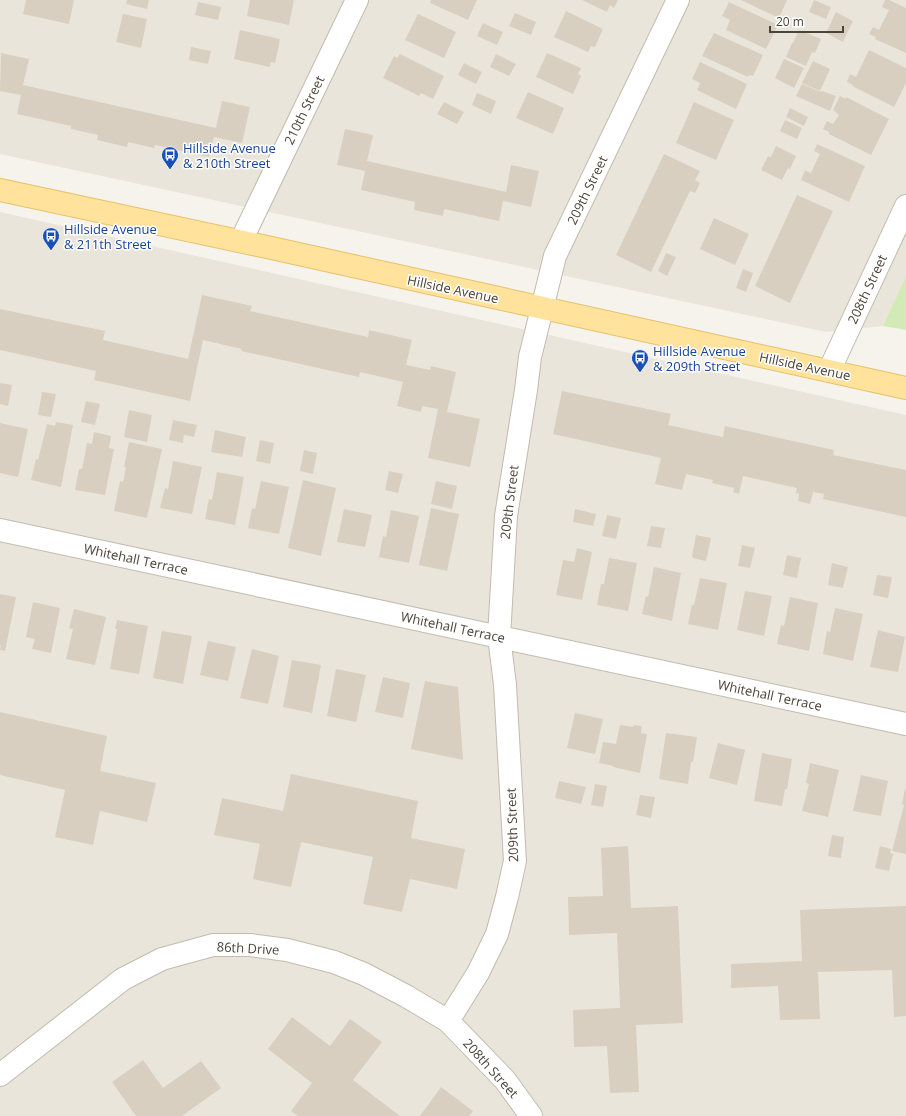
<svg xmlns="http://www.w3.org/2000/svg" width="906" height="1116" font-family="'Open Sans',sans-serif">
<rect width="100%" height="100%" fill="#f6f3ec"/>
<!-- residential -->
<path fill="#eae5da" d="M0 0H906V276L883 326 826 332 0 154Z
M0 212 906 415V1116H0Z"/>
<!-- green -->
<path fill="#d2eab5" d="M906 276V330L883 326Z"/>
<!-- building -->
<path fill="#d8cfc1" d="M26 0H74L69 24 23 14Z
M127 0H149L147 9 126 4Z
M250 0H294L289 25 247 16Z
M431 0H477L468 20 430 3Z
M582 0H618L614 8 610 5 607 12Z
M741 0H787L779 18Z
M814 0 831 7 826 19 809 12Z
M885 0H889L906 8V53L875 39 876 37 869 34 873 27 879 30 889 10 882 7Z
M198 2 221 7 218 20 195 15Z
M729 2 778 25 766 49 726 30 730 20 722 16Z
M566 11 603 29 595 47 591 46 588 52 554 37Z
M836 12 853 21 843 42 826 33Z
M515 13 536 22 531 35 509 26Z
M123 14 147 19 141 48 116 42Z
M418 14 456 32 444 58 405 40Z
M483 23 503 32 497 45 477 36Z
M240 30 280 39 275 63 271 62 270 67 234 59Z
M799 30 821 39 815 53 812 52 806 66 786 57 792 43H793Z
M714 33 763 55 753 76 749 75 748 77 702 56Z
M191 47 211 51 208 64 189 60Z
M869 50 906 68V83L894 107 852 86 853 85 847 82 850 74 856 77Z
M1 53 29 59 23 85 216 128 222 101 250 107 242 143 214 137 209 157 155 145 154 148 128 142 127 147 97 140 98 135 71 129V126L17 114 21 95 0 91Z
M547 53 581 68 578 74 581 76 573 94 536 77Z
M400 54 444 76 433 99 421 93 419 96 383 78 394 56 397 58Z
M496 54 516 64 509 76 490 67Z
M784 59 804 68 794 88 775 78Z
M813 61 830 69 820 91 802 83Z
M700 62 747 84 736 109 697 90 700 83 692 79Z
M464 63 482 72 476 84 458 75Z
M802 84 821 92 822 91 836 96 830 111 796 96Z
M528 92 564 108 553 134 516 118Z
M477 93 496 101 491 114 472 105Z
M840 96 846 99V97L889 119 871 155 829 134V132L823 129 827 121 833 124 839 115 833 110Z
M444 102 464 112 457 124 437 114Z
M694 102 734 120 716 160 676 143Z
M790 108 808 117 804 126 786 117Z
M785 120 802 128 797 139 780 131Z
M345 129 373 135 367 161 506 192 511 165 539 171 531 207 503 201 499 221 444 209 443 216 414 210 415 202 361 190 365 171 337 165Z
M817 144 865 166 849 202 801 180 805 170 811 173 815 164 820 154 814 151Z
M776 146 796 156 790 169 788 168 782 180 761 170 768 156 771 157Z
M664 154 700 171 695 180 700 183 695 193 690 191 651 272 616 255Z
M797 195 833 211 790 303 755 286Z
M714 218 749 234 735 265 700 249Z
M666 253 676 257 667 276 658 271Z
M743 269 753 273 746 292 736 288Z
M202 295 252 306 250 311 368 337 369 330 412 340 406 365 430 370 431 366 456 372 447 412 480 419 470 467 428 458 438 409 422 406 421 412 397 406 403 382 360 372 359 377 241 351 242 349 203 340 190 401 94 380 96 371 0 350V309L105 331 103 340 188 359Z
M0 383 12 385 8 406 0 404Z
M562 391 671 414 668 425 723 437 725 426 834 450 833 455 906 470V517L823 499 824 494 813 492 810 504 798 501 799 494 796 493 797 488 743 476 739 494 733 492 734 488 712 483 713 480 686 474 682 490 655 484 661 458 553 434Z
M42 392 56 394 51 417 38 415Z
M86 401 100 404 95 425 81 422Z
M129 410 152 415 147 442 124 437Z
M173 420 197 425 194 437 184 435 183 443 169 440Z
M56 422 73 425 61 487 31 480 36 459 38 460 47 424 55 426Z
M0 423 28 429 18 477 0 473Z
M215 430 246 437 242 457 211 452Z
M94 432 111 436 109 448 114 449 105 495 75 490 79 469H82L87 443 92 444Z
M260 440 274 443 270 464 256 461Z
M129 442 162 449 147 518 114 511 120 481 123 482 126 467H124Z
M304 450 317 453 313 474 300 471Z
M173 461 202 467 192 514 160 508 165 488 168 489Z
M389 471 403 474 398 493 385 490Z
M217 472 244 477 235 525 205 519 209 499 212 500Z
M303 480 336 488 321 556 288 548Z
M261 481 289 487 279 534 248 528 252 508 255 509Z
M436 481 457 486 452 509 431 504Z
M431 508 459 514 447 571 419 565Z
M344 509 372 515 365 547 337 542Z
M575 509 596 514 593 526 573 522Z
M391 510 419 516 409 563 379 557 383 536 386 537Z
M607 515 621 518 616 539 602 536Z
M651 526 665 528 661 548 647 546Z
M696 535 711 538 706 561 693 558 692 556Z
M742 545 755 548 750 568 738 566Z
M577 548 592 552 582 600 556 595 563 560 574 562Z
M787 555 801 558 797 578 783 575Z
M609 558 637 563 628 611 597 605 601 584H604Z
M832 563 848 567 843 588 828 585Z
M654 567 681 573 672 621 642 614 646 596 648 597Z
M877 575 892 577 888 598 873 595Z
M700 578 727 583 718 630 688 624 692 605H694Z
M745 591 772 596 764 636 737 630Z
M0 594 16 597 5 651 0 650 1 645H0Z
M790 597 818 603 809 651 777 644 781 625 784 626Z
M33 602 60 608 51 653 32 649 35 639 26 637Z
M835 608 863 614 853 661 823 654 827 631 830 632Z
M74 609 106 617 95 665 66 659 73 629 69 628Z
M117 620 148 626 139 674 110 669 117 629H115Z
M878 630 905 637 898 672 870 667Z
M162 631 192 636 183 684 153 678Z
M208 641 236 647 228 681 200 675Z
M252 649 279 656 268 704 240 698Z
M292 660 321 665 312 713 283 707Z
M336 669 366 675 356 722 327 716Z
M383 677 410 683 403 718 375 712Z
M425 681 458 687 463 760 411 749Z
M0 712 107 736 100 771 156 783 147 822 100 811 93 845 55 837 65 790 0 775Z
M575 713 603 719 595 754 567 748Z
M620 725 633 727 634 725 642 726 641 733 647 734 640 773 613 767V766L599 763 603 742 616 744Z
M666 733 697 737 693 762H691L688 784 659 779Z
M718 743 745 750 737 785 709 778Z
M762 753 792 759 787 789H785L782 806 754 801Z
M810 763 839 770 828 817 802 811 809 784 806 783Z
M291 774 418 801 411 838 465 849 457 889 410 879 402 912 363 904 373 857 301 842 291 887 253 879 260 844 214 835 222 798 283 811Z
M861 775 888 781 881 816 853 811Z
M559 781 586 787 581 804 555 798Z
M595 784 607 786 603 807 591 805Z
M905 789H906V854L892 851 904 805 902 804Z
M640 795 655 797 651 818 636 815Z
M832 835 844 837 841 858 828 856Z
M628 846 631 908 678 906 683 1023 636 1025 639 1092 610 1093 607 1046 574 1047 573 1010 620 1008 617 933 569 935 568 897 603 896 601 848Z
M880 846 891 849 890 853 893 854 889 871 875 868Z
M906 906V1016L894 1017 892 970 818 972 820 1019 780 1020 778 986 731 988V964L802 961 800 910Z
M292 1017 330 1046 350 1019 382 1042 353 1080 400 1116H298L291 1111 312 1083 268 1049Z
M143 1060 163 1088 201 1061 221 1088 182 1116H136L112 1082Z
M441 1087 473 1111 469 1116H420Z"/>
<g fill="none" stroke-linecap="round" stroke-linejoin="round">
<!-- street casing -->
<g stroke="#c2bbae" stroke-width="24">
<path id="street" d="M241 241 357 0
M829 371 906 206
M0 530 906 724
M448 1021 478 973 497 934 507 897 515 861 505 685 499 637 506 516 526 390 530 357 555 256 678 0
M0 1075 123 979 162 959 213 945H250L287 950 334 962 364 974 406 996 448 1021 505 1080 531 1116"/>
</g>
<!-- primary casing -->
<g stroke="#e6c16a" stroke-width="24">
<path id="primary" d="M0 190 267 247 906 388"/>
</g>
<!-- street -->
<use href="#street" stroke="#fff" stroke-width="22"/>
<!-- primary -->
<use href="#primary" stroke="#ffe39c" stroke-width="22"/>
</g>
<!-- icons -->
<defs>
<g id="bus-pin" transform="scale(0.9)"><path d="M0 17L-7.5 6A9.5 9.5 0 1 1 7.5 6Z" fill="#1a4fb4" stroke="#fff"/><path d="M-5-6H5V4H4V6H2V4H-2V6H-4V4H-5ZM-3.5-4V0h7V-4ZM-3.5 1.2v1.5H-2V1.2ZM2 1.2v1.5H3.5V1.2Z" fill="#fff"/></g>
</defs>
<g fill-rule="evenodd">
<use href="#bus-pin" x="170" y="155"/>
<use href="#bus-pin" x="51" y="236"/>
<use href="#bus-pin" x="640" y="358"/>
</g>
<g text-anchor="middle" dominant-baseline="central" stroke-width="3" stroke-linejoin="round" paint-order="stroke">
<!-- street labels -->
<g font-size="13" fill="#4b4439" stroke="#fff">
<text transform="translate(304 110) rotate(-64)">210th Street</text>
<text transform="translate(587 190) rotate(-64)">209th Street</text>
<text transform="translate(453 289) rotate(12)">Hillside Avenue</text>
<text transform="translate(867 289) rotate(-65)">208th Street</text>
<text transform="translate(805 366) rotate(12)">Hillside Avenue</text>
<text transform="translate(509 502) rotate(-83)">209th Street</text>
<text transform="translate(136 559) rotate(12)">Whitehall Terrace</text>
<text transform="translate(453 627) rotate(12)">Whitehall Terrace</text>
<text transform="translate(770 695) rotate(12)">Whitehall Terrace</text>
<text transform="translate(512 825) rotate(-92)">209th Street</text>
<text transform="translate(248 948) rotate(3)">86th Drive</text>
<text transform="translate(491 1068) rotate(48)">208th Street</text>
</g>
<!-- transit labels -->
<g font-size="13" fill="#164399" stroke="#fff" text-anchor="start">
<text x="183" y="148">Hillside Avenue<tspan x="183" dy="15">&amp; 210th Street</tspan></text>
<text x="64" y="229">Hillside Avenue<tspan x="64" dy="15">&amp; 211th Street</tspan></text>
<text x="653" y="351">Hillside Avenue<tspan x="653" dy="15">&amp; 209th Street</tspan></text>
</g>
</g>
<!-- scale -->
<path d="M770 26v6h73v-6" fill="none" stroke="#4b4439" stroke-width="2"/>
<text x="776" y="26" font-size="12" fill="#4b4439" stroke="#ffffff" stroke-width="3" paint-order="stroke">20 m</text>
</svg>
